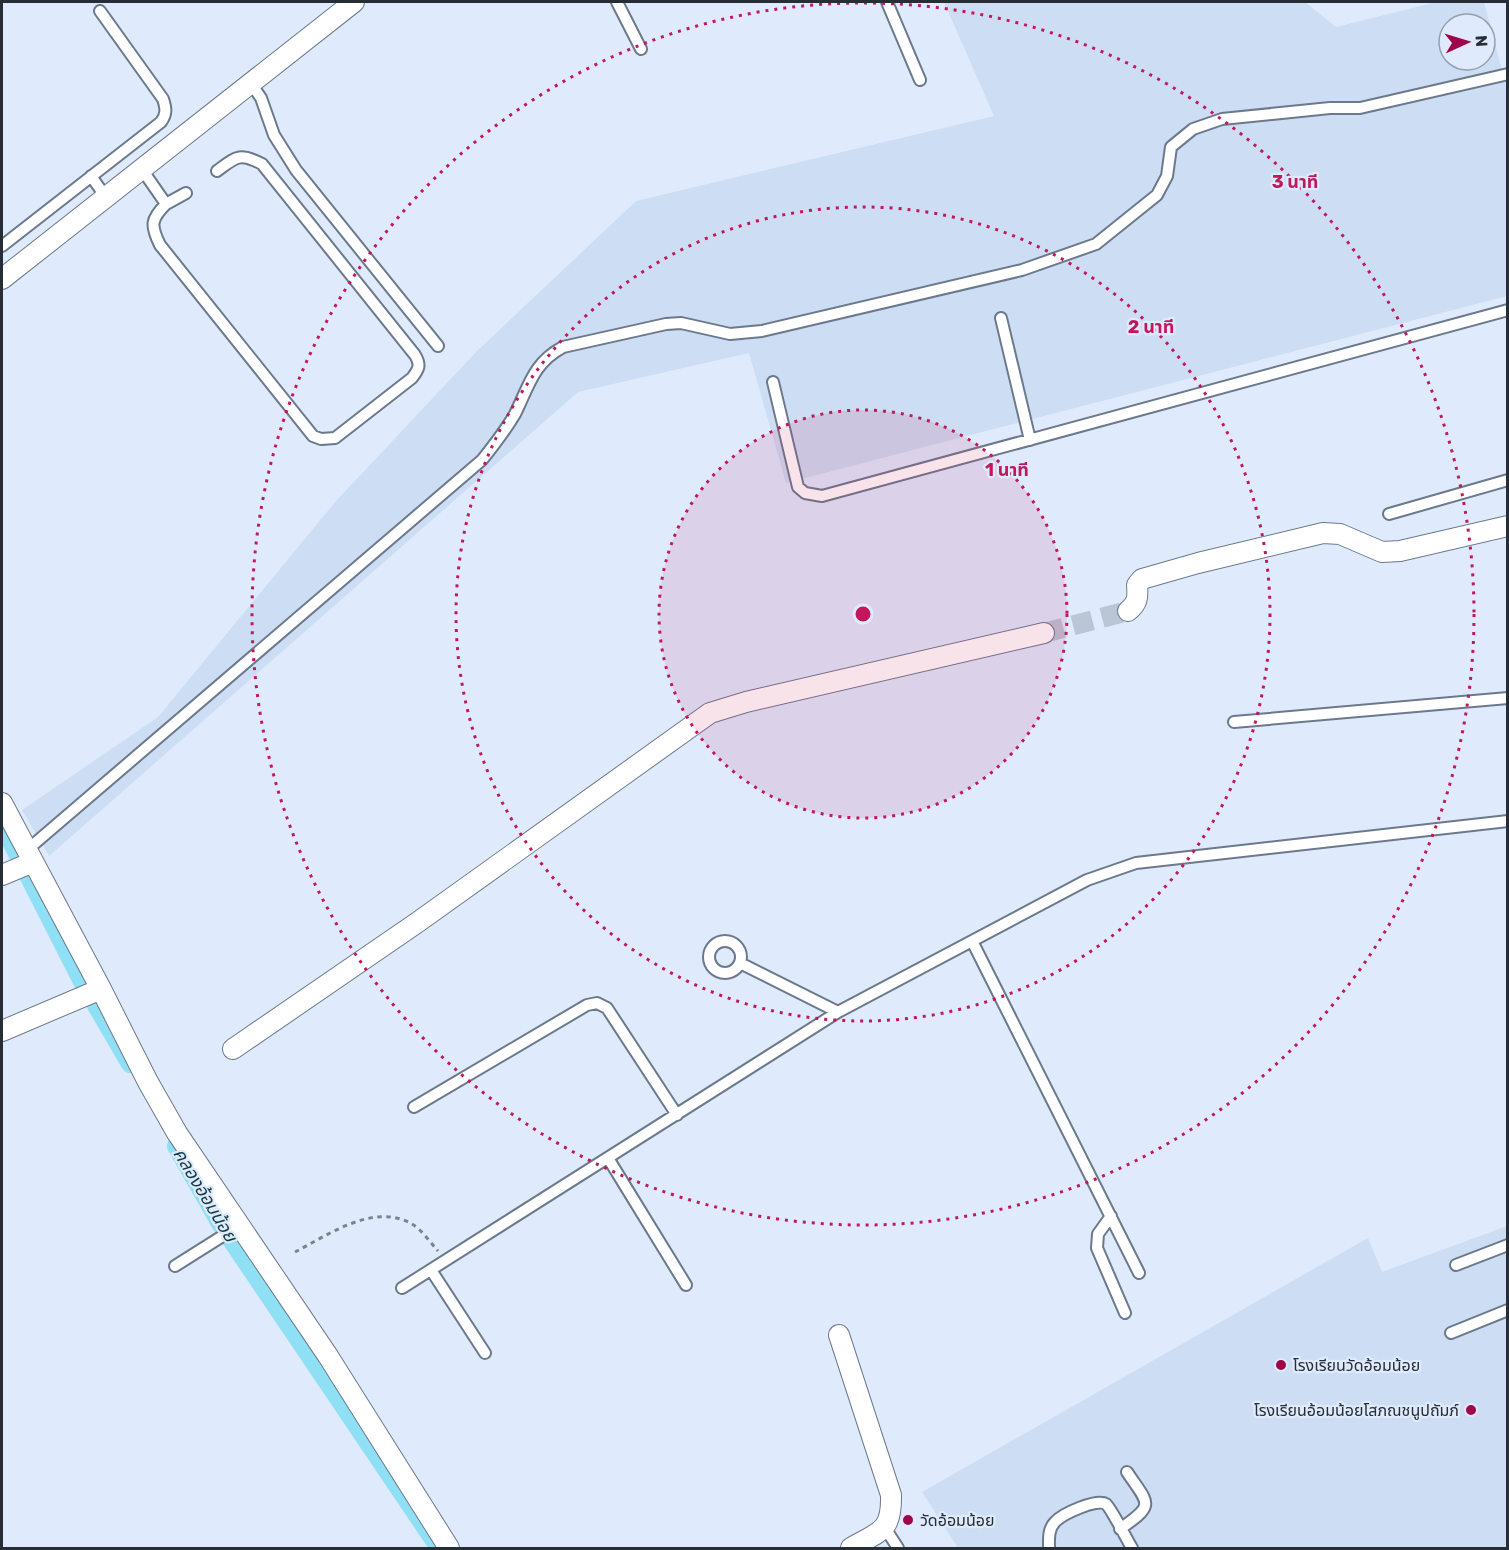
<svg xmlns="http://www.w3.org/2000/svg" width="1509" height="1550" font-family="Rubik,'Noto Sans Thai',sans-serif">
<rect width="100%" height="100%" fill="#dfebfd"/>
<!-- built -->
<path fill="#cdddf3" fill-rule="evenodd" d="M944 2H1305L1336 27 1437 2H1484L1502 70H1507V296L786 483 749 353 578 392 49 856 22 810 158 717 336 501 476 352 636 201 994 116ZM1449 24H1485V60H1449Z
M1507 1226V1548H958L922 1492 1368 1238 1382 1272Z"/>
<g fill="none" stroke-linecap="round" stroke-linejoin="round">
<!-- canal -->
<path stroke="#8fe0f4" stroke-width="18" d="M2 824 80 978 130 1064
M176 1146 221 1225 439 1548"/>
<!-- minor-tunnel -->
<path stroke="#bac5d5" stroke-width="20" stroke-dasharray="20 10" stroke-linecap="butt" d="M1044 633 1128 611"/>
<!-- service casing -->
<g stroke="#6c798c" stroke-width="14">
<path id="service" d="M617 2 641 49
M887 2 920 80
M250 82 261 98 274 135 296 170 438 346
M141 168 166 204C151 219 150 225 160 245L313 436 321 439 335 438 412 378C419 369 421 365 415 355L262 164C239 152 236 157 217 171
M91 176 105 196
M166 204 186 193
M2 246 161 122C167 114 166 108 163 99L100 11
M1001 318 1030 440
M773 382 798 487 805 493 822 496 1508 310
M1389 514 1508 480
M1234 722 1508 698
M27 850 482 460C494 445 505 431 515 414 529 386 533 363 563 347L666 324 681 323 730 334 762 331 1022 270 1096 244 1157 195 1167 176 1171 147 1193 129 1222 119 1330 108H1360L1508 74
M709 957a16 16 0 1 1 32 0a16 16 0 1 1-32 0Z
M972 941 1139 1273
M740 963 838 1012
M414 1107 587 1005 597 1003 607 1008 677 1115
M608 1158 686 1285
M1111 1216 1098 1234 1097 1248 1125 1313
M1456 1265 1508 1245
M175 1266 240 1225
M431 1270 485 1353
M402 1288 838 1012 1087 880 1136 863 1508 821
M1451 1333 1508 1310
M885 1528 898 1548
M1120 1529C1156 1504 1149 1505 1127 1472
M1049 1548C1049 1539 1048 1529 1055 1522 1062 1514 1097 1498 1106 1504 1111 1508 1127 1540 1132 1548"/>
</g>
<!-- minor casing -->
<g stroke="#6c798c" stroke-width="22">
<path id="minor" d="M2 279 354 2
M1128 611C1138 603 1138 597 1137 585L1142 579 1198 563 1323 533 1340 534 1382 552 1400 551 1508 526
M2 803 101 989 148 1082 177 1133 328 1356 449 1548
M2 875 33 862
M2 1031 101 989
M233 1049 418 922 710 713 746 702 1044 633
M839 1335 891 1495C892 1532 880 1531 851 1548"/>
</g>
<!-- path -->
<path stroke="#7a8390" stroke-width="3" stroke-dasharray="4.5 4.5" stroke-linecap="butt" d="M295 1252C328 1235 374 1202 412 1224 422 1230 430 1242 438 1251"/>
<!-- service -->
<use href="#service" stroke="#fff" stroke-width="10"/>
<!-- minor -->
<use href="#minor" stroke="#fff" stroke-width="20"/>
</g>
<!-- distance rings -->
<circle cx="863" cy="614" r="204" fill="#c2185b" fill-opacity=".12"/>
<g fill="none" stroke="#c2185b" stroke-width="3" stroke-dasharray="3 6">
<circle cx="863" cy="614" r="204"/>
<circle cx="863" cy="614" r="407"/>
<circle cx="863" cy="614" r="611"/>
</g>
<!-- markers -->
<g fill="#9f0549" stroke="#dfebfd" stroke-width="2">
<circle cx="1281" cy="1365" r="6"/>
<circle cx="1471" cy="1410" r="6"/>
<circle cx="908" cy="1520" r="6"/>
</g>
<g text-anchor="middle" dominant-baseline="central" stroke-width="4.5" stroke-linejoin="round" paint-order="stroke">
<!-- poi labels -->
<g font-size="16" fill="#272d35" stroke="#dfebfd" text-anchor="start">
<text x="1293" y="1365">โรงเรียนวัดอ้อมน้อย</text>
<text x="1459" y="1410" text-anchor="end">โรงเรียนอ้อมน้อยโสภณชนูปถัมภ์</text>
<text x="920" y="1520">วัดอ้อมน้อย</text>
</g>
<!-- water labels -->
<g font-size="18" font-style="italic" fill="#133a42" stroke="#dfebfd">
<text transform="translate(205 1195) rotate(59)">คลองอ้อมน้อย</text>
</g>
</g>
<circle cx="863" cy="614" r="9" fill="#c2185b" stroke="#dfebfd" stroke-width="3"/>
<g font-size="18" text-anchor="middle" font-weight="bold" fill="#c2185b" stroke="#dfebfd" stroke-width="4.5" stroke-linejoin="round" paint-order="stroke">
<text x="1295" y="188">3 นาที</text>
<text x="1151" y="333">2 นาที</text>
<text x="1007" y="476">1 นาที</text>
</g>
<!-- border -->
<rect width="1509" height="1550" fill="none" stroke="#272d35" stroke-width="6"/>
<!-- north arrow -->
<g transform="translate(1467 42) rotate(86)"><circle r="28" fill="#dfebfd" stroke="#959fad" stroke-width="1.5"/>
<path d="M0-4.5L10 22L0 15L-10 22Z" fill="#9f0549"/>
<text y="-9" font-size="16" font-weight="bold" text-anchor="middle" fill="#272d35">N</text>
</g>
</svg>
